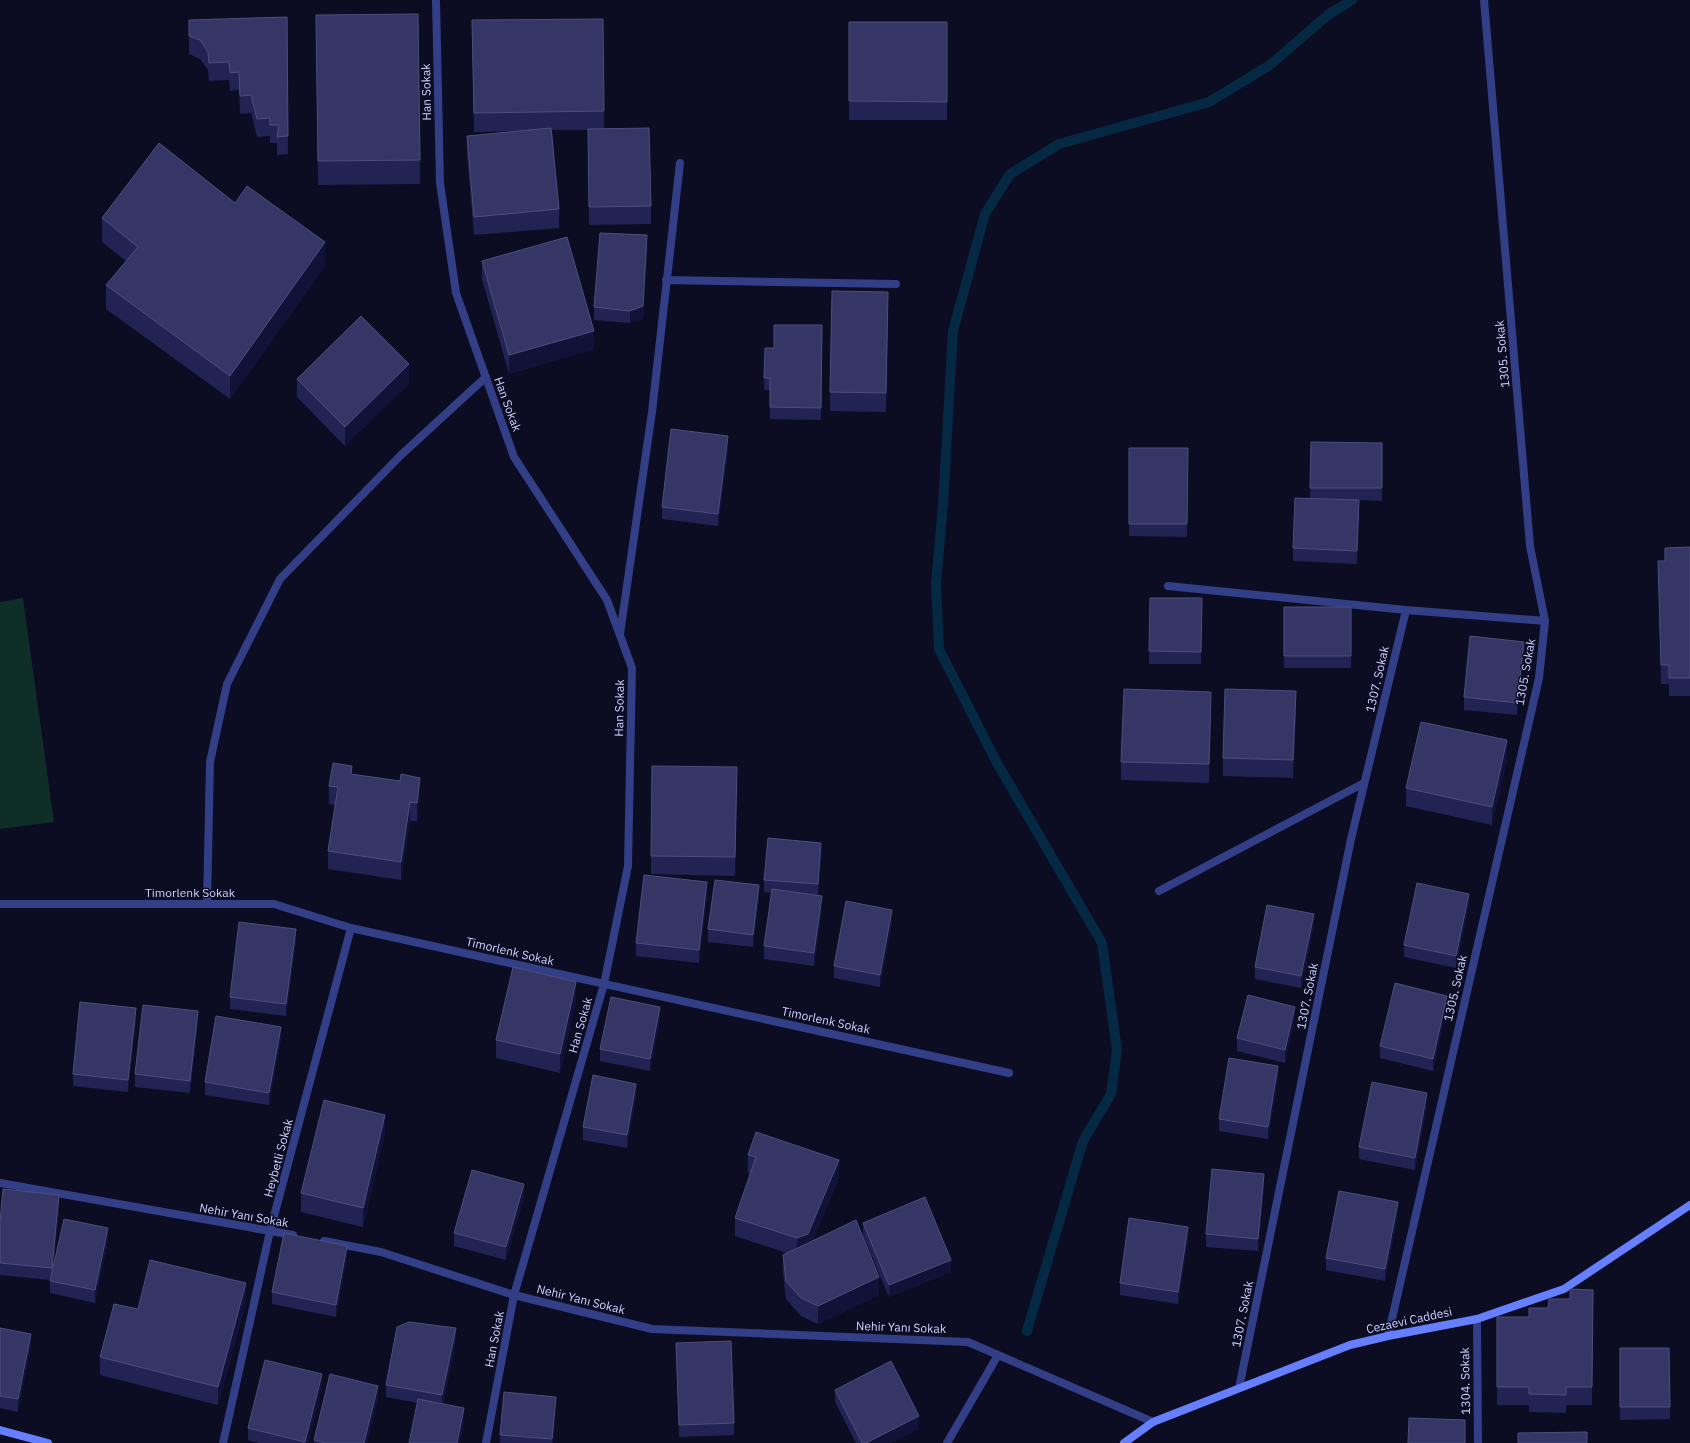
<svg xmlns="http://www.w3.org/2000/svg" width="1690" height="1443" font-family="'IBM Plex Sans',sans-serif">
<rect width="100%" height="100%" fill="#0c0c23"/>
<!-- green -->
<path fill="#0e2e27" d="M23 598 54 822 0 829V602Z"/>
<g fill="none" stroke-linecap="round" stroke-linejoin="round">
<!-- stream -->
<path stroke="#052843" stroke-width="10" d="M1027 1331 1083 1141 1111 1094 1117 1050 1102 943 997 763 939 649 936 583 943 505 953 331 985 214 1010 174 1059 144 1209 102 1270 65 1329 14 1352 0"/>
<!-- street -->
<path stroke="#323f87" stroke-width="8" d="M436 0 440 183 456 293 514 457 607 600 632 668 628 866 604 984 514 1295 486 1443
M666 280 896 284
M1168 586 1406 610 1545 621
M620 634 652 412 680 163
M1159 891 1364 783
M0 904H274L351 928 1009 1073
M207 904 210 762 227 684 280 579 401 455 486 377
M0 1183 293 1235
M324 1241 381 1252 514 1295 652 1329 968 1342 1153 1422
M1477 1319 1478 1443
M1388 1336 1539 678 1545 621 1530 546 1484 0
M1239 1388 1351 839 1406 610
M223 1443 270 1231 351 928
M947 1443 998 1355"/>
<!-- secondary -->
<path stroke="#657fff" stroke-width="8" d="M0 1430 48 1443
M1124 1443 1153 1422 1350 1345 1388 1336 1477 1319 1564 1289 1690 1205"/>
</g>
<!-- wall -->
<path fill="#232353" d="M316 15 420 160V184L318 185Z
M287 17 288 154 277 155V143H270V136L257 137 251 113 240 114 239 90 230 91 229 80 209 81 208 70 200 59 189 54V20Z
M849 22H947V120H849Z
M472 39 604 111V129L651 206V224L589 225 588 130H552L559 209V228L474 235 467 154V136L520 131 474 132Z
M235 203 325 266 230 399 106 309V285L126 261 102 242V218Z
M647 248 643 319 630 323 594 320V307Z
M482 261 594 349 509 374 482 279Z
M888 310 886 412 830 411V392Z
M822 325 821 420 770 419V390H764L765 348H774Z
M297 379 409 383 345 446 297 397Z
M1311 442 1382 443V501L1359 500 1357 564 1293 561V548L1310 498Z
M1129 448H1188L1187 537 1129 536Z
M728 449 718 526 662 519V507Z
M1690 547V696H1669V684H1661L1658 561H1665Z
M1202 598 1201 664H1149V651Z
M1284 607H1351V668H1284Z
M1524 654 1517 715 1464 710V697Z
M1211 710 1209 783 1121 780V762Z
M1296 710 1293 778 1223 776V758Z
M1507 759 1492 825 1406 806V788Z
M352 774 420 796 417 821H410L401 880 328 869V851L335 805 329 804V786Z
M737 786 735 876 651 874V856Z
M821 855 818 896 822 909 814 966 764 959V946L772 893 764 892V880Z
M707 895 699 963 636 956V943Z
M759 897 753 947 708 942V929Z
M1469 906 1456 968 1404 957V945Z
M892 923 880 987 834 978V966Z
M1314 926 1301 988 1255 979V967Z
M296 941 286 1016 230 1009V997Z
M576 1000 560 1073 496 1058V1040Z
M1447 1008 1433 1071 1380 1058V1046Z
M1295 1019 1285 1063 1237 1051V1038Z
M136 1020 128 1092 73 1086V1074Z
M660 1020 650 1071 600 1061V1049Z
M198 1023 190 1093 135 1087V1074Z
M281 1039 269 1105 205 1095V1082Z
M1278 1078 1268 1139 1219 1131V1119Z
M636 1096 627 1148 583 1140V1127Z
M1427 1105 1415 1170 1359 1159V1147Z
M385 1133 363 1227 301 1212V1193Z
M748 1155 839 1178 813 1240 879 1295 818 1324 801 1316 786 1299 783 1273V1255L787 1253 735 1236V1218L750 1174 748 1173Z
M1264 1186 1258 1251 1206 1247V1234Z
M524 1197 506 1260 454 1246V1233Z
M59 1207 53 1270 108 1241 95 1303 50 1293V1280L0 1275V1222Z
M1398 1215 1385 1281 1326 1270V1258Z
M863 1223 951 1272 889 1297 863 1235Z
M1188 1240 1178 1304 1120 1295V1283Z
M347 1258 336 1317 272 1304V1292Z
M1593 1290 1592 1405H1566V1413L1529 1412V1405H1497V1317H1529L1548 1308Z
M246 1302 218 1405 100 1375V1357L138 1309Z
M0 1328 31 1346 18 1412 0 1408Z
M456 1341 443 1404 464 1421 460 1443H409L418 1403 386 1397V1385Z
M676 1343 734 1423V1435L679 1437Z
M1620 1348H1669L1670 1419 1620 1420Z
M322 1387 308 1443H259L248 1440V1428Z
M835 1390 919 1429 890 1443H856L835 1402Z
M378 1399 367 1443H314V1440Z
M556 1409 553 1443H500V1435Z"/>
<!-- shaded-wall -->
<path fill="#121238" d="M647 235V248L643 319 630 323V311Z
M325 242V266L230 399V376Z
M888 292V310L886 412V393Z
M594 331V349L509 374V355Z
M409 364V383L345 446V427Z
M728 436V449L718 526V514Z
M1359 500V512L1357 564V551Z
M1524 642V654L1517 715V703Z
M1296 691V710L1293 778V760Z
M1211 692V710L1209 783V764Z
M1507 740V759L1492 825V807Z
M737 767V786L735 876V857Z
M420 778V796L417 821V803Z
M410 802V821L401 880V862Z
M821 843V855L818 897V884Z
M707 882V895L699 963V950Z
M759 885V897L753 947V935Z
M1469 894V906L1456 968V956Z
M822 896V909L814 966V953Z
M892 910V923L880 987V975Z
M1314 914V926L1301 988V976Z
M296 929V941L286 1016V1004Z
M576 982V1000L560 1073V1054Z
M1447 996V1008L1433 1071V1059Z
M660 1007V1020L650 1071V1059Z
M1295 1007V1019L1285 1063V1050Z
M136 1008V1020L128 1092V1080Z
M198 1011V1023L190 1093V1081Z
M281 1027V1039L269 1105V1093Z
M1278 1066V1078L1268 1139V1127Z
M636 1084V1096L627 1148V1135Z
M1427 1093V1105L1415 1170V1158Z
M385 1115V1133L363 1227V1208Z
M839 1160V1178L808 1252 797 1257V1238Z
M1264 1174V1186L1258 1251V1239Z
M524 1184V1197L506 1260V1247Z
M59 1195V1207L52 1281V1268Z
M1398 1202V1215L1385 1281V1269Z
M1188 1227V1240L1178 1304V1292Z
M108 1228V1241L95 1303V1290Z
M347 1246V1258L336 1317V1305Z
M951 1260V1272L889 1297V1285Z
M879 1277V1295L818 1324V1306Z
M246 1283V1302L218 1405V1387Z
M456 1328V1341L442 1407V1395Z
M31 1334V1346L18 1412V1399Z
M322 1374V1387L308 1443H305Z
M378 1386V1399L367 1443H364Z
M556 1397V1409L553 1443H552Z
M464 1408V1421L460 1443H457Z
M919 1416V1429L890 1443H866Z"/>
<!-- building -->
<path fill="#353665" stroke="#4d4e7e" d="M418 14 420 160 318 161 316 15Z
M287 17 288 136 277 137 279 125H270V118L257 119 251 95 240 96 239 72 230 73 229 62 209 63 208 52 200 40 189 36V20Z
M603 19 604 111 474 113 472 20Z
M849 22H947V102L849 101Z
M551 128 559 209 474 217 467 136Z
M649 128 651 206 589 207 588 129Z
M159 143 235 203 247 186 325 242 230 376 106 285 138 247 102 218Z
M600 233 647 235 643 306 630 311 594 307Z
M567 237 594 331 509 355 482 261Z
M832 291 888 292 886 393 830 392Z
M361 316 409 364 345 427 297 379Z
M774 325H822L821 408 770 407V378H764L765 348H774Z
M671 429 728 436 718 514 662 507Z
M1311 442 1382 443V488H1310Z
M1129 448H1188L1187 524H1129Z
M1295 498 1359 500 1357 551 1293 548Z
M1690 547V678H1669V665H1661L1658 561H1665V548Z
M1150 598H1202L1201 652 1149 651Z
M1284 607H1351V656H1284Z
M1470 636 1524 642 1517 703 1464 697Z
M1124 689 1211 692 1209 764 1121 762Z
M1225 689 1296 691 1293 760 1223 758Z
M1421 722 1507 740 1492 807 1406 788Z
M333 763 352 766 351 774 400 781 401 774 420 778 417 803 410 802 401 862 328 851 338 787 329 786Z
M652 766 737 767 735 857 651 856Z
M768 838 821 843 818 884 764 880Z
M644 875 707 882 699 950 636 943Z
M715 880 759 885 753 935 708 929Z
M1417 883 1469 894 1456 956 1404 945Z
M772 889 822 896 814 953 764 946Z
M846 901 892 910 880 975 834 966Z
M1267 905 1314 914 1301 976 1255 967Z
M239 922 296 929 286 1004 230 997Z
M513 967 576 982 560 1054 496 1040Z
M1395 983 1447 996 1433 1059 1380 1046Z
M1248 995 1295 1007 1285 1050 1237 1038Z
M611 997 660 1007 650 1059 600 1049Z
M80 1002 136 1008 128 1080 73 1074Z
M143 1005 198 1011 190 1081 135 1074Z
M216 1016 281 1027 269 1093 205 1082Z
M1229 1058 1278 1066 1268 1127 1219 1119Z
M593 1075 636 1084 627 1135 583 1127Z
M1372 1082 1427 1093 1415 1158 1359 1147Z
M324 1100 385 1115 363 1208 301 1193Z
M756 1132 839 1160 808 1234 797 1238 735 1218 756 1157 748 1155Z
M1212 1169 1264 1174 1258 1239 1206 1234Z
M472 1170 524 1184 506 1247 454 1233Z
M3 1189 59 1195 52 1268 0 1263V1222Z
M1339 1191 1398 1202 1385 1269 1326 1258Z
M925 1197 951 1260 889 1285 863 1223Z
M1129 1218 1188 1227 1178 1292 1120 1283Z
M64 1219 108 1228 95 1290 50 1281Z
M856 1220 879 1277 818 1306 801 1298 786 1281 783 1255Z
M284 1233 347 1246 336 1305 272 1292Z
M150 1260 246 1283 218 1387 100 1357 114 1304 138 1309Z
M1570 1289 1593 1290 1592 1387H1566V1395L1529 1394V1387H1497V1317H1529V1308H1548L1549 1299H1570Z
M409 1322 456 1328 442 1395 386 1385 397 1327Z
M0 1328 31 1334 18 1399 0 1396Z
M731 1341 734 1423 679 1425 676 1343Z
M1620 1348H1669L1670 1407H1620Z
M265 1360 322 1374 305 1442 248 1428Z
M891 1361 919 1416 866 1443H862L835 1390Z
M330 1374 378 1386 364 1443H326L314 1440Z
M504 1392 556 1397 552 1439 500 1435Z
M418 1399 464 1408 457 1443H409Z
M1409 1418 1465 1420V1443H1408Z
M1587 1432V1443H1518V1433Z"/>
<g text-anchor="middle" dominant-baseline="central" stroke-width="3" stroke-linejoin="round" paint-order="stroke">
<!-- street labels -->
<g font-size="12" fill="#ced2ff" stroke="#0c0c23">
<text transform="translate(426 92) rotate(-91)">Han Sokak</text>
<text transform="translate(1502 354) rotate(-95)">1305. Sokak</text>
<text transform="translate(508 404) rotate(70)">Han Sokak</text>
<text transform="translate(1525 672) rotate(-80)">1305. Sokak</text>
<text transform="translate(1377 679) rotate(-77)">1307. Sokak</text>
<text transform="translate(619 708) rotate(-89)">Han Sokak</text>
<text x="190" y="892">Timorlenk Sokak</text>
<text transform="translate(510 951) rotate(13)">Timorlenk Sokak</text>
<text transform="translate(1455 988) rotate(-77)">1305. Sokak</text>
<text transform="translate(1307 996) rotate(-79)">1307. Sokak</text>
<text transform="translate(826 1020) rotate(12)">Timorlenk Sokak</text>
<text transform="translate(580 1025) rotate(-74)">Han Sokak</text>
<text transform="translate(278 1158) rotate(-75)">Heybetli Sokak</text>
<text transform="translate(244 1215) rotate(10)">Nehir Yanı Sokak</text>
<text transform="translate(581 1299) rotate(14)">Nehir Yanı Sokak</text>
<text transform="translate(1242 1314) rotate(-79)">1307. Sokak</text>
<text transform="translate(1409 1320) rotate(-12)">Cezaevi Caddesi</text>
<text transform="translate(901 1327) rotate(2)">Nehir Yanı Sokak</text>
<text transform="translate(494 1339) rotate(-79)">Han Sokak</text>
<text transform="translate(1465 1381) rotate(-91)">1304. Sokak</text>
</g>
</g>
</svg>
